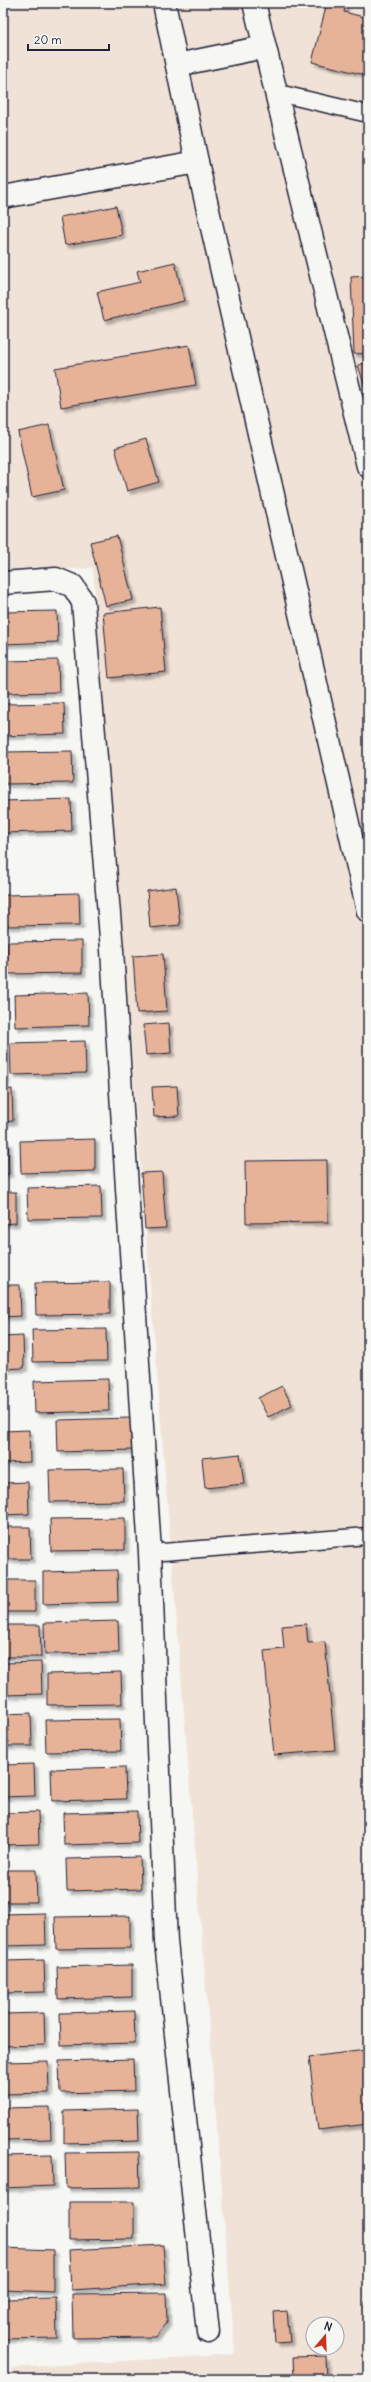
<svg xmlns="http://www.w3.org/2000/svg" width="371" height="2382" font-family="Delius,sans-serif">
<defs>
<filter id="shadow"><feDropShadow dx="3.5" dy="3.5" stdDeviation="1" flood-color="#0004"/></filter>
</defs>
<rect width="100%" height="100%" fill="#f6f6f2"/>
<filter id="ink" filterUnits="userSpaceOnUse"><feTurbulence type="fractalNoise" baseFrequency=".025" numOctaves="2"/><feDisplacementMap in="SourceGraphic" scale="8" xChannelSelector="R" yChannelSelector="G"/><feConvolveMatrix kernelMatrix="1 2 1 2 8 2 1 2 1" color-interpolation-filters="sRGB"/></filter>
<g filter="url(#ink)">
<!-- built -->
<path fill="#f1e2d7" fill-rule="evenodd" d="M3 3H368V2379H12V2368L235 2354 93 568 3 572ZM313 2324H337V2348H313Z"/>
<!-- building -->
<path fill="#e6b398" stroke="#22223b" filter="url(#shadow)" d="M327 3H346L344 12 368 18V64L365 75 312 62Z
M116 206 122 235 65 245 60 217Z
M175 262 184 301 104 320 97 292 140 282 137 271Z
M368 276V353L354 354 351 277Z
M189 345 196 385 61 407 55 368Z
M368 362V397L358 365Z
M49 425 64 490 32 497 18 432Z
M146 439 159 482 127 491 115 448Z
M117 536 133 600 106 606 90 542Z
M160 607 166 672 109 678 103 613Z
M57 611 58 642 3 644V612Z
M58 660 59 692 3 693V661Z
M64 703 65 734 3 736V704Z
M72 751 73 783 3 784V752Z
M71 799 72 831 3 833V801Z
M176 887 180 925 150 928 147 891Z
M79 893 80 925 6 926 5 895Z
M82 941V973L8 974 7 942Z
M163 954 167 1011 137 1013 133 956Z
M88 993 89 1025 15 1027 14 995Z
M169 1023 171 1053 146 1055 143 1025Z
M85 1041 86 1073 11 1075 10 1043Z
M3 1050H5L6 1082H3Z
M177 1086 179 1116 154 1117 152 1087Z
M12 1089 13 1121 3 1122V1090Z
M95 1139V1171L21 1173 20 1141Z
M3 1142H8L9 1174H3Z
M327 1160 328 1222 246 1223 245 1161Z
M162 1172 166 1228 145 1229 141 1173Z
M101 1186 102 1218 28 1219 27 1188Z
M3 1192H16V1223L3 1224Z
M110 1282V1314L36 1315 35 1283Z
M3 1285H20L21 1316 3 1317Z
M106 1329 107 1361 33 1362 32 1330Z
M23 1336 24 1368 3 1369V1337Z
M108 1379 109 1411 35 1413 34 1381Z
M282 1386 292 1405 268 1417 258 1398Z
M131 1418 132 1450 58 1452 57 1420Z
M29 1430 30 1462 3 1463V1431Z
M240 1454 244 1484 205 1488 202 1458Z
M123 1469 124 1501 50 1502 49 1470Z
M28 1482 29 1514 3 1515V1483Z
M125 1518V1550L51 1551 50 1519Z
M3 1527H30L31 1559H3Z
M117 1570 118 1602 43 1604V1572Z
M3 1580H35V1612H3Z
M118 1621 119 1653 45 1654 44 1623Z
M306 1624 308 1643 325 1642 335 1750 274 1755 264 1651 284 1649 282 1626Z
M3 1625H40L41 1657H3Z
M41 1662 42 1694 3 1695V1663Z
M121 1672 122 1704 47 1705V1674Z
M31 1713 32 1746H3V1714Z
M120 1719 121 1751 46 1752 45 1720Z
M34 1764 35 1796 3 1797V1765Z
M125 1767 126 1799 52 1801 51 1769Z
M137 1811 138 1843 64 1845 63 1813Z
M38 1812 39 1844 3 1845V1813Z
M140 1857 141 1889 67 1891 66 1859Z
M3 1870H36L37 1902H3Z
M45 1913 46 1945 3 1946V1914Z
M130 1916V1948L56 1949 55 1917Z
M44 1960 45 1992 3 1993V1961Z
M132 1965V1997L58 1999 57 1967Z
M134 2011 135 2043 61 2045 60 2013Z
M44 2013 45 2045 3 2046V2014Z
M366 2050 368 2069V2124L318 2130 309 2057Z
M133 2059 134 2091 60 2093 59 2061Z
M48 2061 49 2093 3 2094V2062Z
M50 2107 51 2139 3 2140V2108Z
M138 2109 139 2141 64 2143V2111Z
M139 2152 140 2187 66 2188 65 2153Z
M52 2155 53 2186 3 2188V2156Z
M69 2202H134V2239L69 2240Z
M163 2245 166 2284 71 2290 69 2250Z
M3 2248 53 2250V2292L3 2290Z
M166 2293 167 2323 156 2337 73 2338 72 2294Z
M56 2298 57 2338 3 2339V2299Z
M365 2302H368V2340H366Z
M287 2311 290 2342 275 2343 273 2312Z
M326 2356 327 2379H294L293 2357Z"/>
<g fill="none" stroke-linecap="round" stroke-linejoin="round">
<!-- lane casing -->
<g stroke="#22223b" stroke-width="19">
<path id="lane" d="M274 92 368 114
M150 1553 368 1536"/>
</g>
<!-- street casing -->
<g stroke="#22223b" stroke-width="25">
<path id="street" d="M254 3 368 466
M177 65 264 47
M3 197 197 162
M3 583 56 579 73 586 83 602 112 950 150 1553 166 1942 208 2332"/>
</g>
<!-- secondary casing -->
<g stroke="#22223b" stroke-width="25">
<path id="secondary" d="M164 3 197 162 368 911"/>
</g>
<!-- lane -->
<use href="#lane" stroke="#f6f6f2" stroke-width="16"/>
<!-- street -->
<use href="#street" stroke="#f6f6f2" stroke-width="22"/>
<!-- secondary -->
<use href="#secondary" stroke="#f6f6f2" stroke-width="22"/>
</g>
</g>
<!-- margin -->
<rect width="371" height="2382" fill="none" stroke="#f6f6f2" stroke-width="16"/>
<rect x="8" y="8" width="355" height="2366" fill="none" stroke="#22223b" stroke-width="1.5" filter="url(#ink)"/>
<!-- north arrow -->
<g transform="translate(325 2336) rotate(19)"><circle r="19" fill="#f6f6f2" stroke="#a1a1a9"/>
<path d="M0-3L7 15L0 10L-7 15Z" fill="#c8321e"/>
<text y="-6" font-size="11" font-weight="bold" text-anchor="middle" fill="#22223b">N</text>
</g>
<!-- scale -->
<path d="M28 44v6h81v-6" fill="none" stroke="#22223b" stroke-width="2"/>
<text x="34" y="44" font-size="12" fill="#22223b" stroke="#f6f6f2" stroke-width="3" paint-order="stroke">20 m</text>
</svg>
